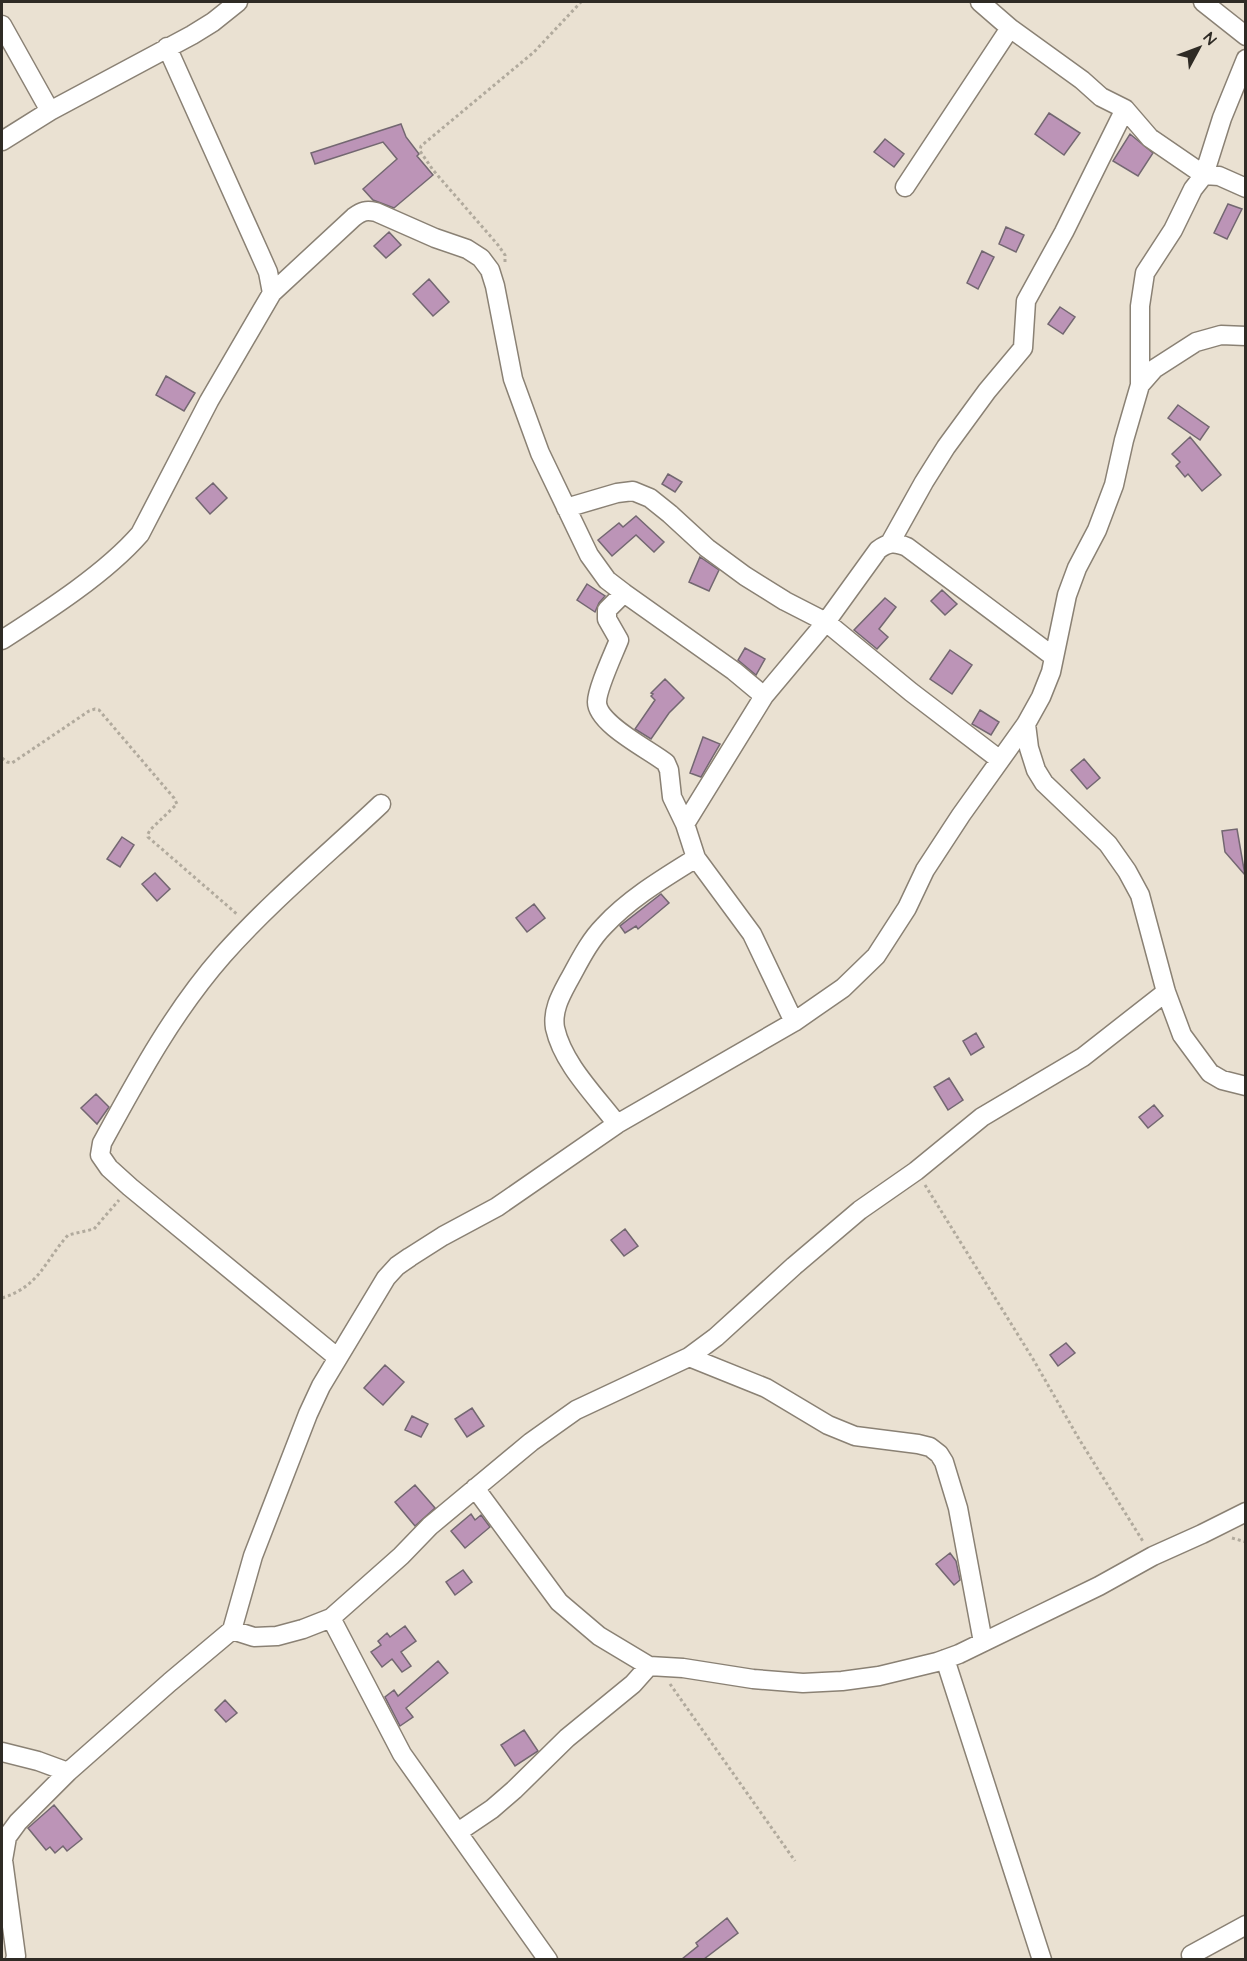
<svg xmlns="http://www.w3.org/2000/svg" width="1247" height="1961" font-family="Quicksand,sans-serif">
<rect width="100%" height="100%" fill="#eae1d2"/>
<!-- building -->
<path fill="#bc94b7" stroke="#736771" stroke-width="1.5" d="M1049 113 1080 133 1064 155 1035 134Z
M401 124 406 137 419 154 417 156 433 175 394 208 373 200 363 189 397 159 383 142 315 164 311 153Z
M1130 134 1153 153 1138 176 1113 161Z
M885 139 904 154 894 167 874 152Z
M1228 204 1242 209 1227 239 1214 233Z
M1006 227 1024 235 1016 252 999 244Z
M389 232 401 245 386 258 374 246Z
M982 251 994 257 978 289 967 283Z
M429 279 449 302 433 316 413 294Z
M1060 307 1075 317 1063 334 1048 324Z
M166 376 195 393 184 411 156 395Z
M1178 405 1209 427 1200 440 1168 418Z
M1190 437 1221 475 1202 491 1188 474 1185 477 1176 466 1180 462 1172 454Z
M668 474 682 482 675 492 662 484Z
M213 483 227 498 210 514 196 498Z
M636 516 664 542 654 552 636 535 612 556 598 540 619 523 623 527Z
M700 557 719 570 709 591 689 582Z
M587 584 605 596 599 603 595 612 577 600Z
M942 590 957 604 945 615 931 601Z
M885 598 896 607 879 629 888 637 877 649 854 630Z
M745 648 765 659 756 675 738 660Z
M950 650 972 665 952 694 930 679Z
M665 679 684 698 669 713 651 739 635 729 655 700 651 696 653 694 651 693Z
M980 710 999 722 991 735 972 724Z
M703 737 720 744 701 777 690 773Z
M1084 759 1100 778 1087 789 1071 770Z
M1237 829 1245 875 1225 852 1222 831Z
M122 837 134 845 120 867 107 859Z
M155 873 170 889 157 901 142 884Z
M661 894 669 903 638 929 636 926 625 933 620 926Z
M534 904 545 918 527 932 516 918Z
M976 1033 984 1047 971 1055 963 1041Z
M949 1078 963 1100 948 1110 934 1087Z
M96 1094 109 1107 97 1124 81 1108Z
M1154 1105 1163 1116 1148 1128 1139 1117Z
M625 1229 638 1246 624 1256 611 1240Z
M1066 1343 1075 1353 1058 1366 1050 1355Z
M385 1365 404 1382 383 1405 364 1388Z
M472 1408 484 1426 467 1437 455 1419Z
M412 1416 428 1424 421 1437 405 1430Z
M415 1485 435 1508 415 1526 395 1502Z
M471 1514 475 1520 481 1515 490 1527 465 1548 451 1531Z
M950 1553 956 1561 960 1580 954 1585 936 1564Z
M463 1570 472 1582 455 1595 446 1582Z
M405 1626 416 1641 401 1652 411 1666 402 1672 392 1659 382 1667 371 1652 381 1645 378 1641 387 1633 390 1637Z
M438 1661 448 1673 406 1708 413 1717 400 1726 385 1697 394 1690 398 1696Z
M225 1700 237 1713 226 1722 215 1710Z
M524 1730 538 1751 515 1766 501 1745Z
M54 1805 82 1839 67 1851 63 1846 55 1853 50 1847 46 1850 28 1828Z
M727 1918 738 1933 704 1959H682L698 1946 696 1943Z"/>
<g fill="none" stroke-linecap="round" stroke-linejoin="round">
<!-- minor casing -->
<g stroke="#8a8174" stroke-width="21">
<path id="minor" d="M980 2 1010 28 1082 80 1101 97 1125 109 1150 138 1204 175 1219 176 1246 188
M1203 2 1246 36
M2 25 50 111
M2 141 50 111 192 35 213 22 238 2
M905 187 1010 28
M272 293 354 217C362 211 366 210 376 212L435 238 467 249 481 258 490 270 495 286 513 379 540 453 589 555 607 580 624 593 734 671 764 696
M1140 385V306L1145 273 1173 230 1193 189 1204 175 1222 118 1246 59
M566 508 617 493 633 491 650 498 670 514 707 548 745 576 785 601 826 622 911 692 1000 760
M890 543 924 482 946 447 987 391 1023 348 1026 301 1064 232 1125 109
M624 593 607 610V619L619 640C613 655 597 689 597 702 597 724 650 750 666 763L669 770 672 797 685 824 696 858 752 934 794 1022
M2 640C47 611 105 574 140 534L209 401 272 293 268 272 260 254 167 47
M1026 724 1029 748 1036 770 1044 783 1108 844 1127 871 1140 895 1166 992 1182 1035 1210 1073 1222 1080 1246 1086
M685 824 764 696 826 622 878 550C888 542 895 542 907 547L1054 657
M617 1124C595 1095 563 1064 555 1028 552 1010 561 995 569 980 579 962 589 941 604 926 630 898 664 878 696 858
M689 1357 766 1388 828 1425 855 1436 918 1444 930 1447 939 1454 944 1462 958 1508 983 1642
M338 1358 130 1187 109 1168 100 1155 102 1143C138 1077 173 1012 223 955 271 901 328 854 381 804
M475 1488 559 1602 599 1636 649 1666 683 1668 753 1679 803 1683 842 1681 879 1676 937 1662 959 1654 1099 1586 1153 1556 1202 1534 1246 1512
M331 1618 402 1754 548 1960
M232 1630 254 1637 277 1636 303 1629 331 1618 401 1556 430 1526 531 1442 576 1410 689 1357 716 1337 794 1266 860 1210 916 1171 982 1117 1083 1057 1166 992
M945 1659 1042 1960
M2 1752 38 1761 68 1772
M458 1832 492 1809 514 1790 567 1738 633 1684 649 1666
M1191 1955 1246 1925
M15 1960 16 1956 3 1860 7 1837 18 1822 68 1772 170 1682 232 1630 253 1556 308 1414 321 1386 386 1278 397 1266 410 1257 443 1236 497 1207 617 1124 794 1022 843 988 876 956 907 908 925 870 961 815 1026 724 1041 697 1051 672 1067 595 1077 568 1097 530 1114 485 1124 440 1140 385 1154 369 1196 342 1221 335 1246 336"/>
</g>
<!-- path -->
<path stroke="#b1aa9d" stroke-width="3" stroke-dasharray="3 3" stroke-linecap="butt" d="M505 262V255L498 245 433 170 420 151 421 146 534 52 581 2
M2 758 7 762 12 763 89 711 95 709 99 710 174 798 177 804 150 830 148 834V837L238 915
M925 1185 1033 1359 1079 1439 1144 1543
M2 1298C40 1286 44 1262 68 1235L94 1229 119 1200
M1232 1538 1246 1542
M670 1684 795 1861"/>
<!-- minor -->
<use href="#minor" stroke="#fff" stroke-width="18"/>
</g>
<!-- border -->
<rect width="1247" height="1961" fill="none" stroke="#2f2b25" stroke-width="6"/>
<!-- north arrow -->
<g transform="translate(1199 48) rotate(49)" stroke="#eae1d2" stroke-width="4.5" paint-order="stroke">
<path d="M0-4.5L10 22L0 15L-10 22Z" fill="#2f2b25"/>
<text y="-9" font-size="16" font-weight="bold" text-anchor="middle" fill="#2f2b25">N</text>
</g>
</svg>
